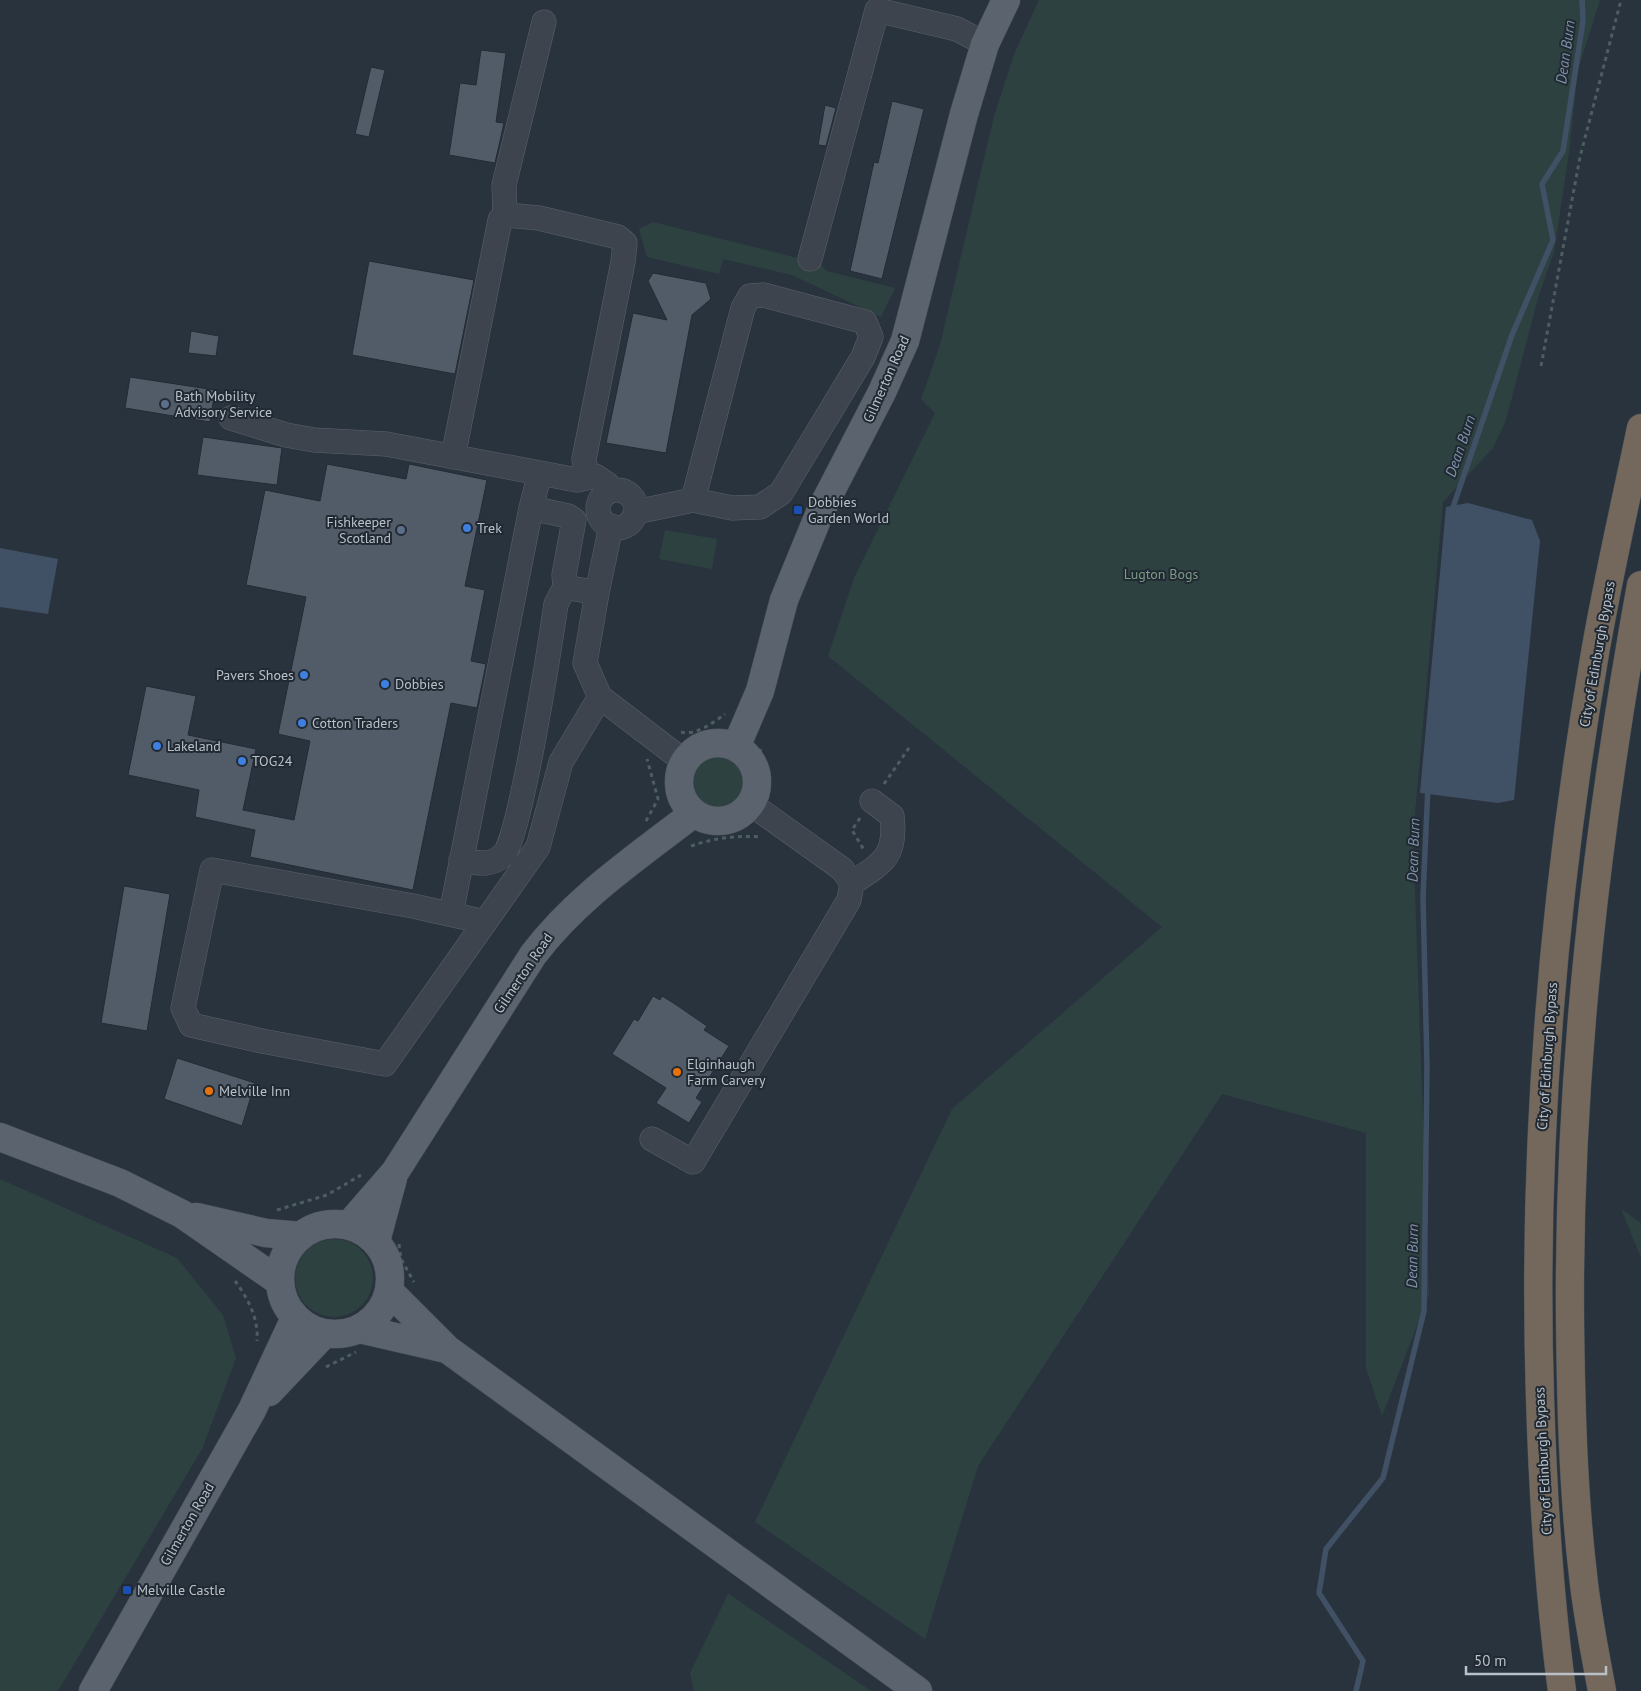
<svg xmlns="http://www.w3.org/2000/svg" width="1641" height="1691" font-family="'PT Sans',sans-serif">
<rect width="100%" height="100%" fill="#29333e"/>
<!-- green -->
<path fill="#2e4141" d="M1039 0H1600L1578 70 1569 153 1554 252 1538 298 1506 420 1493 448 1443 502 1413 835 1429 1295 1382 1416 1366 1368V1133L1222 1094 978 1466 925 1639 755 1522 952 1109 1162 927 828 656 854 578 935 413 921 399 940 345 994 116 1015 52Z
M653 222 818 263 827 271 895 288 881 317 792 275 723 259 719 274 647 257 639 229Z
M665 530 717 539 712 569 659 559Z
M691 782a27 27 0 1 1 54 0a27 27 0 1 1-54 0Z
M0 1179 177 1258 223 1315 236 1358 202 1449 58 1691H0Z
M1621 1209 1641 1223V1258Z
M295 1278a39 39 0 1 1 78 0a39 39 0 1 1-78 0Z
M728 1594H729L871 1691H694L690 1673Z"/>
<!-- water -->
<path fill="#415165" d="M1468 503 1532 520 1540 541 1514 800 1498 803 1420 793 1446 507Z
M0 548 58 559 48 614 0 607Z"/>
<g fill="none" stroke-linecap="round" stroke-linejoin="round">
<!-- stream -->
<path stroke="#415165" stroke-width="5.5" d="M1451 513 1512 335 1553 240 1542 184 1563 151 1583 21 1582 0
M1356 1691 1363 1661 1319 1593 1326 1549 1383 1478 1424 1311 1427 1065 1423 897 1428 786"/>
</g>
<!-- building -->
<path fill="#525c68" stroke="#232b35" d="M481 50 506 53 496 122 504 123 495 163 449 155 460 83 476 85Z
M371 67 385 70 369 137 355 134Z
M892 101 924 109 882 279 850 271 874 162 878 163Z
M825 105 836 108 826 146 818 145Z
M369 261 474 280 455 374 352 355Z
M653 273 706 283 711 299 692 315 666 453 606 443 633 313 667 320 648 281Z
M191 331 219 336 216 356 188 353Z
M130 377 215 390 210 422 125 408Z
M203 437 282 448 277 485 197 475Z
M327 464 406 479 409 464 487 480 465 586 485 590 471 661 486 664 477 708 451 703 413 890 250 857 255 830 195 817 199 790 128 775 146 686 196 696 188 735 256 749 243 810 294 820 310 741 278 734 306 597 246 585 265 490 320 501Z
M124 886 170 894 147 1031 101 1023Z
M653 996 660 1000 662 996 675 1004 707 1026 704 1030 729 1046 696 1098 702 1102 689 1123 656 1103 666 1088 612 1054 634 1019 638 1021Z
M177 1058 255 1083 242 1126 164 1099Z"/>
<g fill="none" stroke-linecap="round" stroke-linejoin="round">
<!-- minor casing -->
<g stroke="#5a626b" stroke-width="25">
<path id="minor" d="M505 216 504 185 544 22
M810 259 877 10 957 29 985 44
M231 418 286 435 314 440 386 444 577 480 595 476 607 484 608 492
M453 457 500 220 507 215 539 218 618 237 625 243 623 262 584 459 587 475 590 477
M598 509a19 19 0 1 1 38 0a19 19 0 1 1-38 0Z
M531 508 568 516 574 520 564 575 565 587
M636 512 693 500 732 508 760 507 781 493 863 357 871 337 865 322 764 295 750 296 743 308 693 500
M597 593 611 526
M461 860C477 863 492 867 504 854 520 838 551 639 556 604L565 587 597 593 585 663 600 697 685 762
M852 883C883 863 897 856 892 816L872 801
M451 914 531 508 540 473
M485 922 413 906 212 870 183 1008 191 1025 262 1041 385 1064 538 847 561 762 600 697
M652 1139 693 1162 849 900 852 883 842 869 751 804"/>
</g>
<!-- major casing -->
<g stroke="#49505a" stroke-width="29">
<path id="major" d="M679 782a39 39 0 1 1 78 0a39 39 0 1 1-78 0Z
M736 747 760 691 784 600 821 510 882 392 905 341 964 114 985 44 1006 0
M0 1137 120 1183 182 1214 280 1282
M196 1217 266 1233 301 1236
M280 1279a55 55 0 1 1 110 0a55 55 0 1 1-110 0Z
M349 1225 395 1172 533 955C577 897 636 858 694 813
M376 1241 393 1178
M390 1292 447 1349 918 1691
M360 1329 447 1349
M269 1392 324 1334
M93 1691 252 1410 295 1318"/>
</g>
<!-- highway casing -->
<g stroke="#474f58" stroke-width="29">
<path id="highway" d="M1562 1691C1549 1594 1543 1496 1540 1398 1532 1150 1552 904 1594 659 1607 582 1625 505 1641 428
M1602 1691C1595 1653 1587 1614 1583 1575 1573 1490 1571 1404 1570 1319 1568 1072 1597 828 1641 585"/>
</g>
<!-- path -->
<path stroke="#4d5e60" stroke-width="3" stroke-dasharray="4 4" stroke-linecap="butt" d="M1541 366 1580 157 1621 0
M681 732C696 736 714 722 725 714
M760 749 767 789
M884 784 909 748
M860 818 852 830 864 850
M646 821 658 799 647 759
M691 846C714 838 737 835 761 837
M277 1210 327 1195 361 1175
M399 1244 401 1259 414 1282
M235 1281C248 1298 259 1320 257 1341
M326 1367 356 1352"/>
<!-- minor -->
<use href="#minor" stroke="#3d444e" stroke-width="24"/>
<!-- major -->
<use href="#major" stroke="#5b646e" stroke-width="28"/>
<!-- highway -->
<use href="#highway" stroke="#73685b" stroke-width="28"/>
</g>
<!-- markers -->
<g fill="#5c6f8a" stroke="#212933" stroke-width="2">
<circle cx="165" cy="404" r="5"/>
<circle cx="401" cy="530" r="5"/>
</g>
<g fill="#1a4fb4" stroke="#212933" stroke-width="2">
<rect x="793" y="505" width="10" height="10" rx="2.5"/>
<rect x="122" y="1585" width="10" height="10" rx="2.5"/>
</g>
<g fill="#3f7fe0" stroke="#212933" stroke-width="2">
<circle cx="467" cy="528" r="5"/>
<circle cx="304" cy="675" r="5"/>
<circle cx="385" cy="684" r="5"/>
<circle cx="302" cy="723" r="5"/>
<circle cx="157" cy="746" r="5"/>
<circle cx="242" cy="761" r="5"/>
</g>
<g fill="#e8710a" stroke="#212933" stroke-width="2">
<circle cx="677" cy="1072" r="5"/>
<circle cx="209" cy="1091" r="5"/>
</g>
<g text-anchor="middle" dominant-baseline="central" stroke-width="4" stroke-linejoin="round" paint-order="stroke">
<!-- street labels -->
<g font-size="14" fill="#b9c0c8" stroke="#212933">
<text transform="translate(886 379) rotate(-66)">Gilmerton Road</text>
<text transform="translate(1597 654) rotate(-80)">City of Edinburgh Bypass</text>
<text transform="translate(523 973) rotate(-56)">Gilmerton Road</text>
<text transform="translate(1547 1056) rotate(-86)">City of Edinburgh Bypass</text>
<text transform="translate(1543 1461) rotate(-93)">City of Edinburgh Bypass</text>
<text transform="translate(187 1524) rotate(-60)">Gilmerton Road</text>
</g>
<!-- poi labels -->
<g font-size="14" fill="#b9c0c8" stroke="#212933" text-anchor="start">
<text x="175" y="396">Bath Mobility<tspan x="175" dy="16">Advisory Service</tspan></text>
<text x="808" y="502">Dobbies<tspan x="808" dy="16">Garden World</tspan></text>
<text x="391" y="522" text-anchor="end">Fishkeeper<tspan x="391" dy="16">Scotland</tspan></text>
<text x="477" y="528">Trek</text>
<text x="294" y="675" text-anchor="end">Pavers Shoes</text>
<text x="395" y="684">Dobbies</text>
<text x="312" y="723">Cotton Traders</text>
<text x="167" y="746">Lakeland</text>
<text x="252" y="761">TOG24</text>
<text x="687" y="1064">Elginhaugh<tspan x="687" dy="16">Farm Carvery</tspan></text>
<text x="219" y="1091">Melville Inn</text>
<text x="137" y="1590">Melville Castle</text>
</g>
<!-- park labels -->
<g font-size="14" fill="#7a9b81" stroke="#212933">
<text x="1161" y="574">Lugton Bogs</text>
</g>
<!-- water labels -->
<g font-size="15" font-style="italic" fill="#7e92a8" stroke="#212933">
<text transform="translate(1565 52) rotate(-82)">Dean Burn</text>
<text transform="translate(1460 446) rotate(-71)">Dean Burn</text>
<text transform="translate(1413 850) rotate(-88)">Dean Burn</text>
<text transform="translate(1412 1256) rotate(-89)">Dean Burn</text>
</g>
</g>
<!-- scale -->
<path d="M1466 1666v8h140v-8" fill="none" stroke="#b9c0c8" stroke-width="2.5"/>
<text x="1474" y="1666" font-size="15" fill="#b9c0c8" stroke="#212933" stroke-width="4" paint-order="stroke">50 m</text>
</svg>
